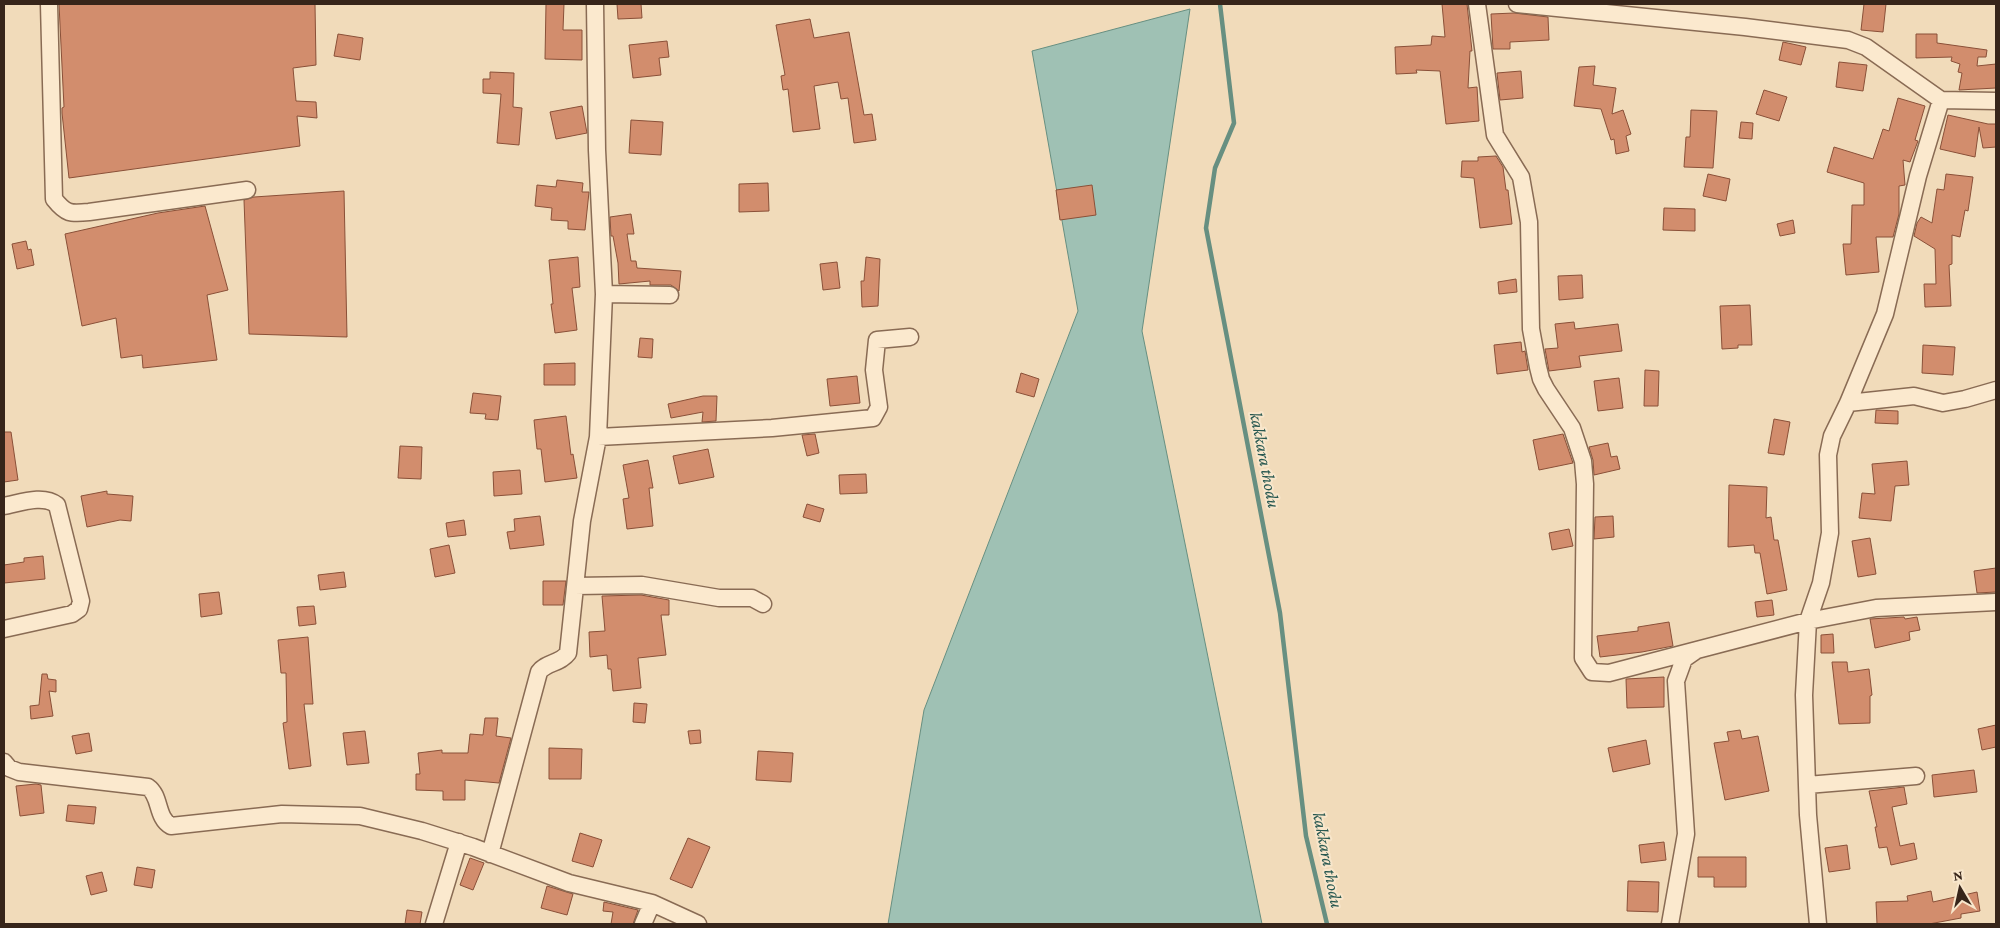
<svg xmlns="http://www.w3.org/2000/svg" width="2000" height="928" font-family="'Crimson Pro',serif">
<rect width="100%" height="100%" fill="#f1dbba"/>
<!-- water -->
<path fill="#9fc1b4" stroke="#678f81" d="M1190 9 1142 331 1262 924H888L924 710 1078 311 1032 51Z"/>
<g fill="none" stroke-linecap="round" stroke-linejoin="round">
<!-- stream -->
<path stroke="#678f81" stroke-width="4.5" d="M1220 4 1234 123 1215 168 1206 228 1280 613 1306 836 1327 924"/>
</g>
<!-- building -->
<path fill="#d28d6d" stroke="#8a5038" d="M59 4H315L316 65 293 68 296 101 316 102 317 118 297 116 300 146 69 178 62 113V108L64 107Z
M546 4H564L563 30H582V60L545 59Z
M617 4H641L642 18 618 19Z
M1442 4H1467L1472 51H1470L1468 88 1477 87 1479 121 1446 124 1440 71 1416 70 1417 73 1396 74 1395 47 1431 45 1432 36 1445 37Z
M1864 4H1886L1883 32 1861 30Z
M1514 13 1548 17 1549 40 1510 42V49H1493L1491 14Z
M810 19 814 38 849 32 864 115 872 114 876 140 854 143 848 98 841 99 838 82 814 86 820 129 793 132 788 89 783 90 781 76 785 75 776 25Z
M338 34 363 38 360 60 334 56Z
M1916 34H1937V43L1987 50 1986 57H1978L1977 66 1996 64V88L1959 90 1962 73 1958 72 1960 64 1951 61 1952 57 1916 58Z
M667 41 669 57 659 58 661 75 633 78 629 45Z
M1783 42 1806 47 1801 65 1779 60Z
M1839 62 1867 65 1863 91 1836 87Z
M1595 66 1593 85 1616 88 1612 114 1623 110 1631 134 1626 136 1629 151 1616 154 1614 139 1611 140 1601 109 1574 106 1579 67Z
M1521 71 1523 98 1500 100 1497 73Z
M490 72 514 73 513 107 522 108 519 145 497 143 501 94 483 93V79H490Z
M1764 90 1787 97 1779 121 1756 114Z
M1898 98 1925 106 1915 140 1918 141 1910 162 1903 160 1905 185 1899 186V214L1893 237H1876L1879 272 1846 275 1843 244H1851L1852 205H1864V183L1827 172 1834 147 1873 159 1883 129 1889 131Z
M582 106 587 133 556 139 550 112Z
M1691 110 1717 111 1713 168 1684 167 1686 137H1690Z
M1948 115 1988 124H1996V147L1983 148 1979 127 1975 157 1940 149Z
M631 120 663 122 661 155 629 153Z
M1741 122 1753 123 1752 139 1739 138Z
M1496 156 1503 167 1506 190H1508L1512 224 1480 228 1474 178 1461 177 1462 161H1478V157Z
M1708 174 1730 179 1726 201 1703 196Z
M1946 174 1973 177 1968 211 1965 210 1960 237 1952 235V264L1949 265 1951 306 1925 307 1924 284H1936L1935 249 1914 236 1917 223 1921 217 1932 223 1937 189 1944 190Z
M557 180 583 183 582 192H589L585 230 568 229V221L551 220 552 208 535 206 537 185 556 187Z
M768 183 769 211 739 212V184Z
M1092 185 1096 215 1060 220 1056 190Z
M344 191 347 337 249 334 244 200 254 197Z
M205 206 228 290 207 295 217 360 143 368 142 355 121 358 116 318 82 326 65 234 158 213Z
M1664 208 1695 209V231L1663 230Z
M631 214 634 234H627L631 261H636L637 268 681 271 679 291 671 285H650V281L619 284 618 263 613 236H611L610 217Z
M1793 220 1795 233 1780 236 1777 224Z
M26 241 28 250 31 249 34 265 17 269 12 244Z
M578 257 580 287 572 288 577 330 555 333 551 304H553L549 260Z
M866 257 880 259 878 306 862 307 861 281H864Z
M837 262 840 288 823 290 820 264Z
M1582 275 1583 298 1559 300 1558 276Z
M1516 279 1517 292 1499 294 1498 282Z
M1750 305 1752 345H1738V348L1722 349 1720 306Z
M1574 322 1575 329 1618 324 1622 351 1579 356 1581 367 1549 371 1545 349 1558 348 1555 324Z
M640 338 653 339 652 358 638 357Z
M1521 342 1522 352 1525 351 1528 370 1497 374 1494 345Z
M1923 345 1955 347 1953 375 1922 373Z
M575 363V385H544V364Z
M1645 370 1659 371 1658 406H1644Z
M1021 373 1039 379 1034 397 1016 392Z
M857 376 860 403 830 406 827 379Z
M1619 378 1623 408 1598 411 1594 381Z
M473 393 501 396 498 420 485 419 486 414 470 413Z
M703 396H717L716 421 702 422 703 412 671 418 668 404Z
M1876 410 1898 411V424L1875 423Z
M566 416 571 455 573 454 577 478 545 482 541 449H537L534 420Z
M1774 419 1790 422 1784 455 1768 453Z
M4 432H11L18 480 4 482Z
M815 434 819 453 807 456 802 435Z
M1563 434 1573 463 1539 470 1533 440Z
M1608 443 1611 457 1617 456 1620 469 1594 475 1593 460 1589 447Z
M400 446 422 447 421 479 398 478Z
M708 449 714 477 679 484 673 456Z
M648 460 653 488H649L653 526 627 529 623 499 629 498 623 465Z
M1907 461 1909 485 1895 486 1891 521 1859 518 1862 493 1875 494 1872 464Z
M520 470 522 494 494 496 493 472Z
M866 474 867 493 840 494 839 475Z
M1729 485 1767 487 1766 518 1771 517 1774 540H1778L1787 590 1767 594 1760 553H1755L1754 545 1728 547Z
M107 491V494L133 496 131 521 120 520 87 527 81 496Z
M807 504 824 509 820 522 803 517Z
M540 516 544 545 510 549 507 532 515 531 514 519Z
M1613 516 1614 537 1594 539 1595 517Z
M464 520 466 535 448 537 446 523Z
M1569 529 1573 546 1552 550 1549 533Z
M1870 538 1876 574 1858 577 1852 541Z
M449 545 455 573 435 577 430 549Z
M43 556 45 579 4 583V565L24 562V558Z
M1996 568V592L1977 593 1974 571Z
M344 572 346 587 320 590 318 575Z
M543 581H566L563 605H543Z
M219 592 222 614 201 617 199 594Z
M641 595 669 600V615H661L666 655 638 658 641 688 613 691 611 669H608L607 655 590 657 589 632 605 631 602 596Z
M1772 600 1774 615 1757 617 1755 602Z
M314 606 316 624 299 626 297 607Z
M1904 617 1905 619 1917 617 1920 630 1909 632 1910 640 1875 648 1870 619Z
M1669 622 1673 646 1642 652 1600 657 1597 636 1638 631V627Z
M1833 634 1834 653H1821V635Z
M308 637 313 704H304L311 766 289 769 283 723 287 722 286 673H281L278 640Z
M1832 662H1847L1848 672 1869 669 1872 695 1870 696V723L1839 724Z
M42 674H47L48 679 56 680V692L49 691 53 716 31 719 30 706 39 705Z
M1664 677V707L1627 708 1626 679Z
M634 703 647 704 645 723 633 722Z
M485 718H498L496 736 511 738 499 783 465 780V800H443V791L416 790V774H420L418 753 442 750V753H468L470 734 483 735Z
M1996 725V747L1982 750 1978 729Z
M700 730 701 743 690 744 688 731Z
M1740 730 1742 739 1758 736 1769 791 1725 800 1714 743 1729 741 1727 732Z
M365 731 369 763 347 765 343 733Z
M89 733 92 751 76 754 72 736Z
M1646 740 1650 764 1613 772 1608 748Z
M549 748 582 749 581 779H549Z
M758 751 793 753 791 782 756 780Z
M1974 770 1977 792 1934 797 1932 775Z
M36 784 41 785 44 813 20 816 16 786Z
M1904 787 1907 804 1892 807 1900 846 1914 843 1917 859 1891 865 1887 847 1879 848 1875 827H1877L1869 791Z
M68 805 96 807 94 824 66 821Z
M580 833 602 840 593 867 572 861Z
M688 838 710 847 692 888 670 879Z
M1664 842 1666 860 1641 863 1639 845Z
M1847 845 1850 869 1829 872 1825 848Z
M1698 857H1746V887H1714V877H1698Z
M470 858 484 863 473 890 460 885Z
M137 867 155 870 152 888 134 885Z
M102 872 107 891 91 895 86 876Z
M1628 881 1659 882 1658 912 1627 911Z
M547 886 573 894 567 915 541 908Z
M1931 891 1933 902 1977 892 1980 911 1961 914V918L1929 924H1877L1876 902 1908 901 1907 896Z
M604 902 638 910 633 924H611L613 912 603 911Z
M407 910 422 912 420 924H405Z"/>
<g fill="none" stroke-linecap="round" stroke-linejoin="round">
<!-- minor casing -->
<g stroke="#896b54" stroke-width="19">
<path id="minor" d="M49 4 54 199C66 214 70 214 89 212L247 190
M1477 4 1495 135 1521 177 1529 222 1531 329 1538 367 1541 379 1546 389 1572 428 1583 461 1585 484 1583 658 1592 672 1609 673 1697 650
M1517 4 1745 27 1848 40 1866 47 1941 100
M604 294 670 295
M1848 403 1914 396 1943 403 1965 399 1996 390
M598 437 772 428 873 418 879 407 874 370 877 340 910 337
M4 506C20 503 43 494 57 505L81 601 79 609 72 614 4 629
M575 586 642 585 719 598H752L763 604
M4 762 9 768 19 772 148 787C161 796 156 818 171 826L282 814 360 816 422 831 473 847 569 883 652 903 698 924
M1807 785 1916 776
M490 854 539 672C546 662 560 664 568 653L582 521 598 437 604 294 597 150 595 4
M434 924 459 842
M643 924 652 903
M1670 924 1686 834 1676 681 1684 659 1697 650 1808 621 1876 608 1996 602
M1818 924 1808 815 1804 695 1808 621 1821 583 1830 533 1828 455 1832 436 1848 403 1885 314 1918 176 1941 100 1996 101"/>
</g>
<!-- minor -->
<use href="#minor" stroke="#fbe9ce" stroke-width="16"/>
</g>
<g text-anchor="middle" dominant-baseline="central" stroke-width="4" stroke-linejoin="round" paint-order="stroke">
<!-- water labels -->
<g font-size="18" font-style="italic" fill="#285850" stroke="#f8e6cb">
<text transform="translate(1265 460) rotate(79)">kakkara thodu</text>
<text transform="translate(1328 860) rotate(79)">kakkara thodu</text>
</g>
</g>
<!-- border -->
<rect width="2000" height="928" fill="none" stroke="#37251a" stroke-width="10"/>
<!-- north arrow -->
<g transform="translate(1960 888) rotate(351)" stroke="#f8e6cb" stroke-width="4" paint-order="stroke">
<path d="M0-4L9 19L0 12L-9 19Z" fill="#37251a"/>
<text y="-8" font-size="14" font-weight="bold" text-anchor="middle" fill="#37251a">N</text>
</g>
</svg>
